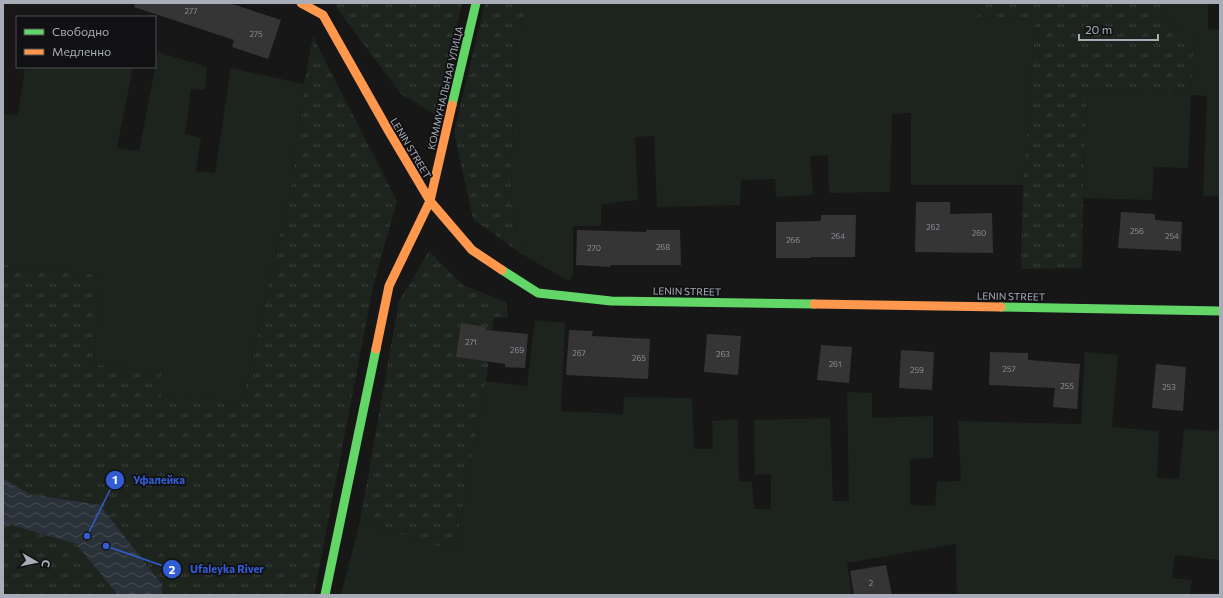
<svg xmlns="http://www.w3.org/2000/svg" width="1223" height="598" font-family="Commissioner,sans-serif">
<defs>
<pattern id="grass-tufts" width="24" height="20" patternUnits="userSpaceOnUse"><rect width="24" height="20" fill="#1d241e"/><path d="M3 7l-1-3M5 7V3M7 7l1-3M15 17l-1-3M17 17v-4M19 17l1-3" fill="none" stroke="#3b413d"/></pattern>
<pattern id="water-waves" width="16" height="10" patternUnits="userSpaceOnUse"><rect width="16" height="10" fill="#2a3239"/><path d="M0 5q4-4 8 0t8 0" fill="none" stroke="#464d54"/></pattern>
</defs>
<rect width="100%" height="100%" fill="#171717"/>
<!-- grass -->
<path fill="url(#grass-tufts)" d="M336 3H462L436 115 401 94 335 6Z
M485 3H527L514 53 511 202 523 255 473 219 454 132Z
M978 3H1166L1163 17 1194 38 1191 95 1087 92 1083 198 1082 268 1021 269 1023 185 1035 20 977 17Z
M313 37 397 201 373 287 314 595H162V584L100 505 29 494 3 478V264L99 275 94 364 161 373V397L242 401 291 186 304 84Z
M429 251 463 285 506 302 508 318 494 317 486 381 455 552 360 521 399 301Z
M11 525 76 544 118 595H3V528Z"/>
<!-- garden -->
<path fill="#1d241e" d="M527 3H978L977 17 1035 20 1023 185H911V113L892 114 890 192 829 193 828 155 810 156 813 195 776 197 775 179 741 180 740 205 657 207 654 136 635 137 638 200 601 204V226H573V274L569 281 523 255 511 202 514 53Z
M1166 3H1208V29L1220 30V196H1203L1207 96 1191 95 1188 168 1154 167 1152 200 1083 198 1087 92 1191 95 1194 38 1163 17Z
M158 52 207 67 205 90 191 89 185 134 201 138 196 171 215 173 231 68 304 84 291 186 242 401 161 398V373L94 364 99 275 3 264V114L18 115 25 67H133L117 148 139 151Z
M535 320 565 323 561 411 623 414 624 397 692 398 694 449H713L712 421 738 419 739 481 752 482 754 509H771V474L755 475 754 420 830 418 833 501H849L847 392 872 393V418L933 416V458L910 459V505L935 506 937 482 961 481 958 421 1081 424 1085 352 1118 355 1112 427 1159 431 1157 478 1179 479 1184 429 1220 431V560L1175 555 1172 578 1192 580 1190 595H957L956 544 847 563 852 595H341L360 521 455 552 486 381 527 386Z"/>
<!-- water -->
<path fill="url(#water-waves)" d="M3 478 29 494 100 505 162 584V595H118L76 544 11 525 3 528Z"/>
<!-- building -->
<path fill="#353536" d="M135 3H229L281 20 268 59 232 47 234 40 134 7Z
M916 202H950V214L992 213 993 253 915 252Z
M1121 212 1155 214V220L1182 222 1181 251 1118 248Z
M821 215H856L855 257H811V258H776V222L821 221Z
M577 230 646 232V230H680L681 265H610V267L576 265Z
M461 323 486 327V330L528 334 525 368 505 367V364L456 357Z
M569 330 593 331 592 336 650 339 648 379 566 375Z
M707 334 741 336 738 375 704 372Z
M821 345 852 347 849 383 817 380Z
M901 350 934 352 932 390 899 388Z
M990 352 1028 353V360L1080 364 1077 409 1053 407 1055 388 989 385Z
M1156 364 1186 367 1183 411 1152 408Z
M886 565 892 595H854L850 571Z"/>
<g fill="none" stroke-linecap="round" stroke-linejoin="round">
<!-- fast -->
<path stroke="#63d668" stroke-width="9" d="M452 105 476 3
M502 270 538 293 611 301 814 304
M1001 307 1220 311
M325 595 376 349"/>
<!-- slow -->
<path stroke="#ff974d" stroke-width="9" d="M301 3 323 15 388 130 430 201 472 250 502 270
M814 304 1001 307
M376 349 389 286 430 201 452 105"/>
</g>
<g text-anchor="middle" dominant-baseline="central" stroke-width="3.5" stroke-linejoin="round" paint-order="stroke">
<!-- number labels -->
<g font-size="8" fill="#8b8f98">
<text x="191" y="11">277</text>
<text x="256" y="34">275</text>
<text x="933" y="227">262</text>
<text x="1137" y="231">256</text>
<text x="979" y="233">260</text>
<text x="838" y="236">264</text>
<text x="1172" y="236">254</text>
<text x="793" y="240">266</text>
<text x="663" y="247">268</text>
<text x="594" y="248">270</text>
<text x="471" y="342">271</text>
<text x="517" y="350">269</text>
<text x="579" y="353">267</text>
<text x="723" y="354">263</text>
<text x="639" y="358">265</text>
<text x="835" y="364">261</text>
<text x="1009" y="369">257</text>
<text x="917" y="370">259</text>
<text x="1067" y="386">255</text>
<text x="1169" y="387">253</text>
<text x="871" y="583">2</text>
</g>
<!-- street labels -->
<g font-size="10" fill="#a8adb8" stroke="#111113">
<text transform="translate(445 88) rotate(-77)">КОММУНАЛЬНАЯ УЛИЦА</text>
<text transform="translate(411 148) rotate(59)">LENIN STREET</text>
<text transform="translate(687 291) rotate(1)">LENIN STREET</text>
<text transform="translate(1011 296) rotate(1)">LENIN STREET</text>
</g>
</g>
<!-- callouts -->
<path fill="none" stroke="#325cd3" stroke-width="1.5" d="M87 536L115 480M106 546L172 569"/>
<g fill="#325cd3" stroke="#111113" stroke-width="1.5">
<circle cx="87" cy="536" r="4"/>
<circle cx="106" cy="546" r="4"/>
<circle cx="115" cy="480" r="10"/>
<circle cx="172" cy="569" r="10"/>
</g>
<g font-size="12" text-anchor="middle" font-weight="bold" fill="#fff">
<text x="115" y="484">1</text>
<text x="172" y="574">2</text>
</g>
<g font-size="11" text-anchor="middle" font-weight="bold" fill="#325cd3" stroke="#111113" stroke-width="3.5" stroke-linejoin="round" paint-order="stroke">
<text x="159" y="484">Уфалейка</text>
<text x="227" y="573">Ufaleyka River</text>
</g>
<!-- border -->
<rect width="1223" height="598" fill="none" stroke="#a8adb8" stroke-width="8"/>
<!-- legend -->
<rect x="16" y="16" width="140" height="52" fill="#111113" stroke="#4d4f55"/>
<rect x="24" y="29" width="20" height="6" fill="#63d668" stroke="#4d4f55"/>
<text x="52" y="36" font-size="12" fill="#a8adb8">Свободно</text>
<rect x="24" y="49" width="20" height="6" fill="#ff974d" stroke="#4d4f55"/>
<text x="52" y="56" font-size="12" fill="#a8adb8">Медленно</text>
<!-- north arrow -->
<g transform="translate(36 562) rotate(99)" stroke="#111113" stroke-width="3" paint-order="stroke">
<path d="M0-3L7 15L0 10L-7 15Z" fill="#a8adb8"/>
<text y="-6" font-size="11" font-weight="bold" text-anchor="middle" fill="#a8adb8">С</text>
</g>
<!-- scale -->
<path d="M1079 34v6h79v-6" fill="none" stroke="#a8adb8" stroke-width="2"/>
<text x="1085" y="34" font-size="12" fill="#a8adb8" stroke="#111113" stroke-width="3" paint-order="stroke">20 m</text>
</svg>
